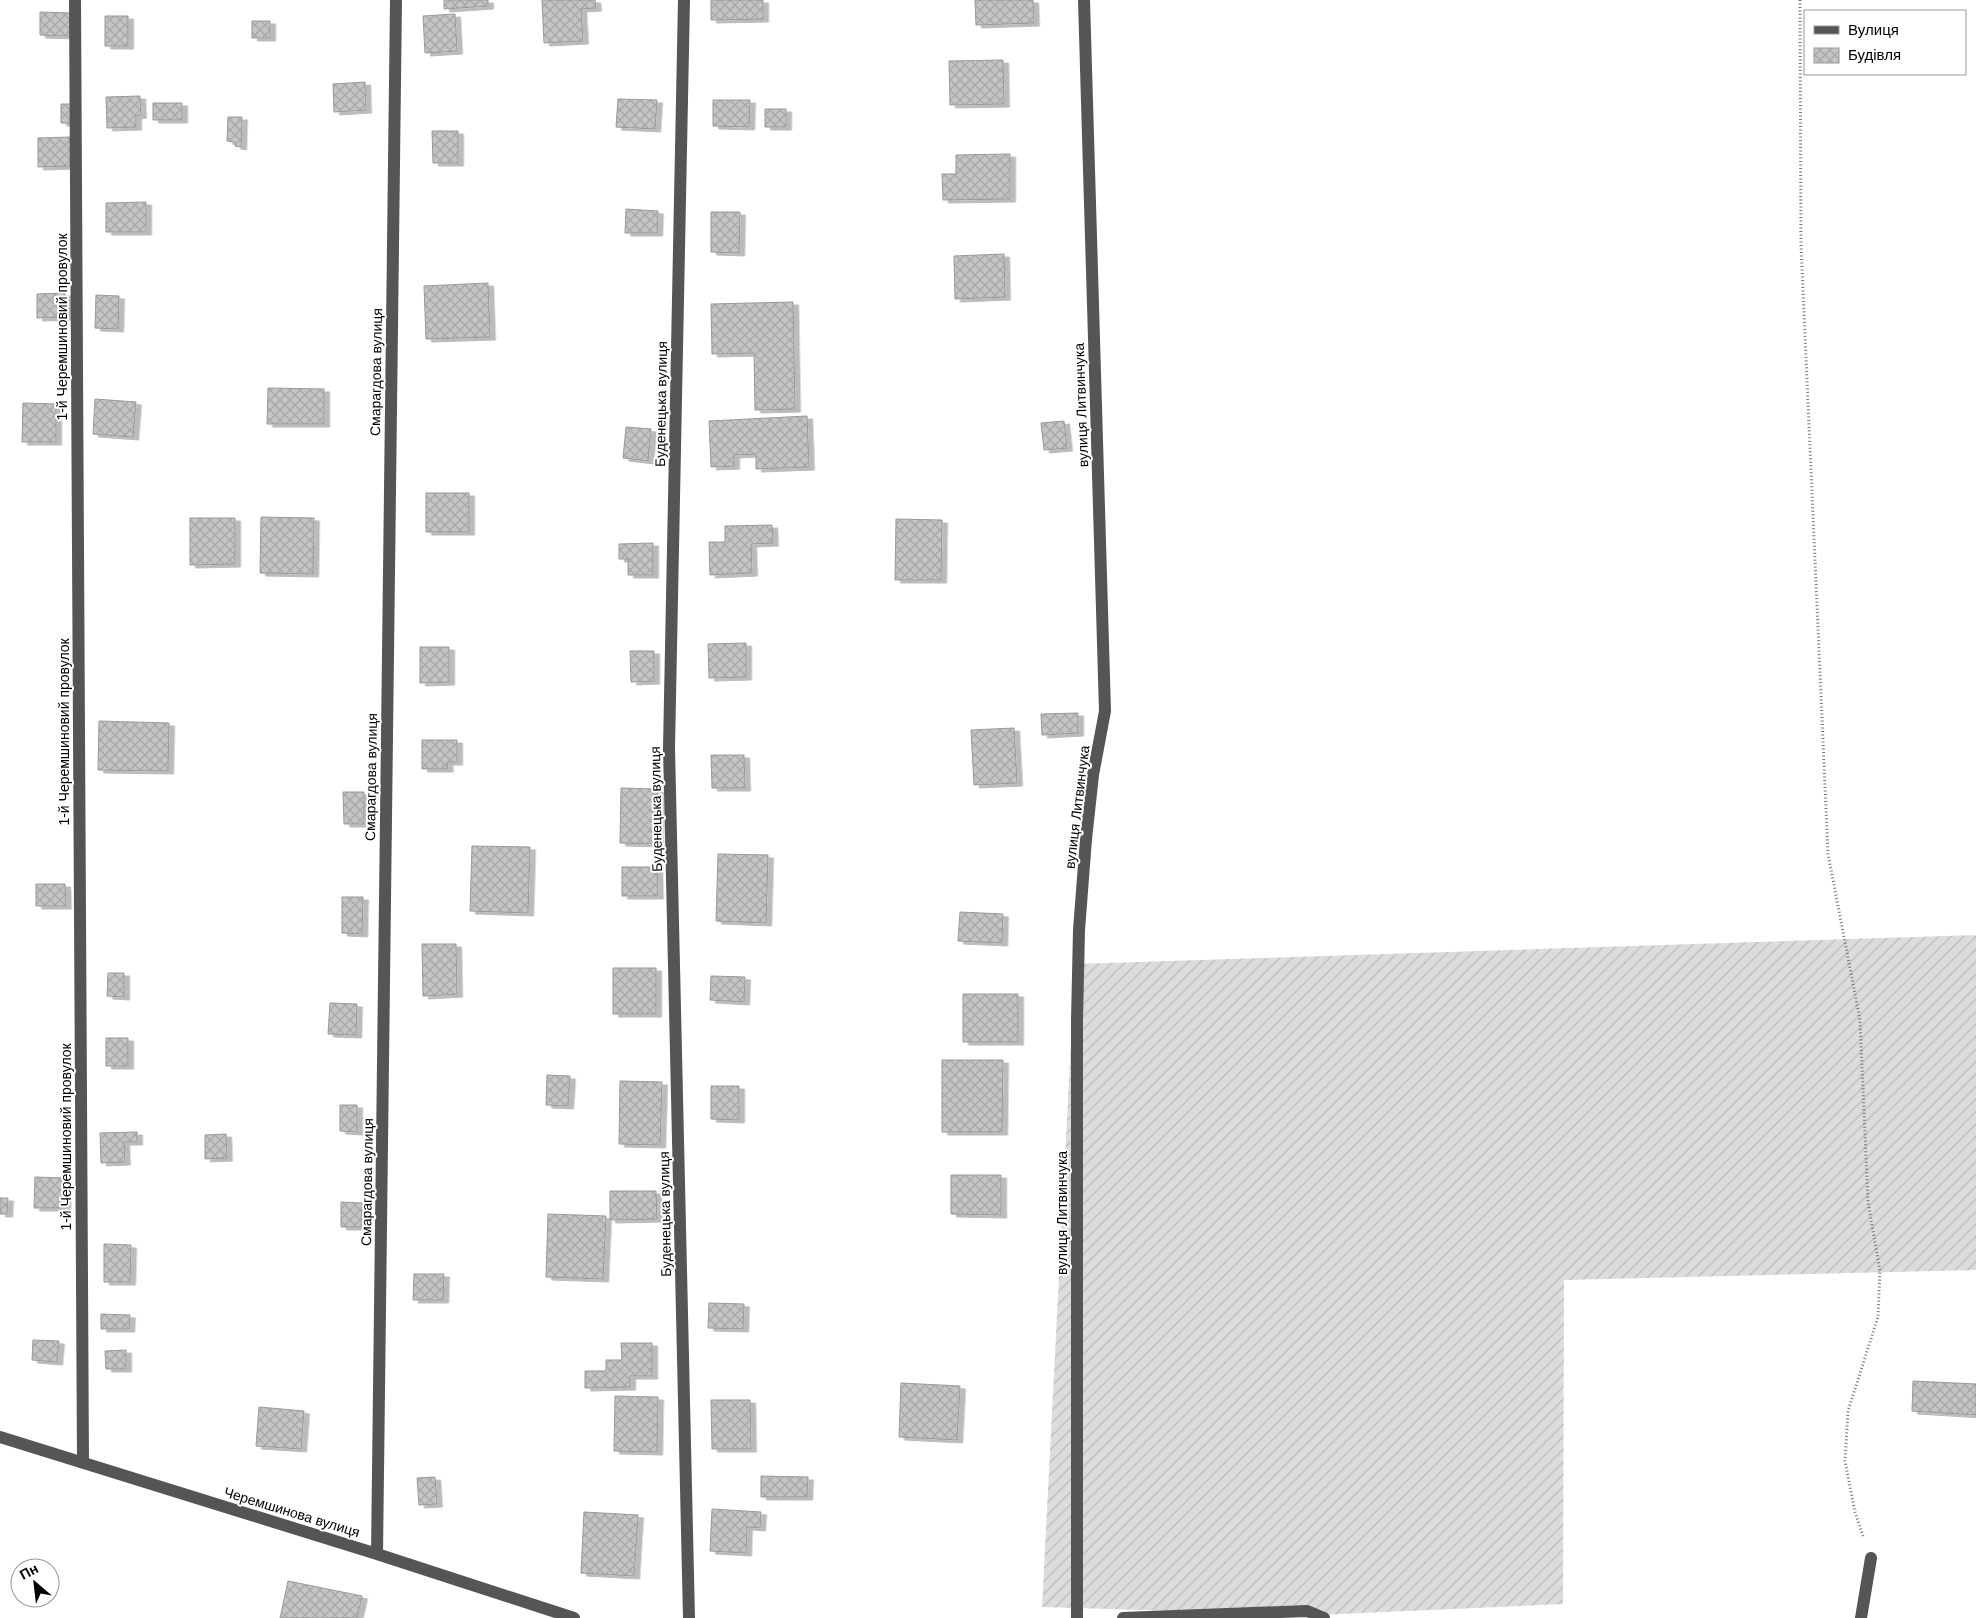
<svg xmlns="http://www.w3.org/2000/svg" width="1976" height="1618" font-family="Helvetica,sans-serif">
<defs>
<pattern id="garden-furrows" width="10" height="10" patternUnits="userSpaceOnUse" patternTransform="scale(1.25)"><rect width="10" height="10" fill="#dcdcdc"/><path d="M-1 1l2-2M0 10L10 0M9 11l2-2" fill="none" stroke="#bbb"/></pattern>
<pattern id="building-cross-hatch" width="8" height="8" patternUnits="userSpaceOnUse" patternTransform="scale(1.25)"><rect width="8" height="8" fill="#c4c4c4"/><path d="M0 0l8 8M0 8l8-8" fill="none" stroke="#a7a7a7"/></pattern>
<filter id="shadow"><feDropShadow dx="5.5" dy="3" stdDeviation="0" flood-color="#0004"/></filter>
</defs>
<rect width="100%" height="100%" fill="#fff"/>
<!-- garden -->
<path fill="url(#garden-furrows)" d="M1976 935V1270L1564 1280 1563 1604 1317 1615 1042 1607 1075 964Z"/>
<!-- building -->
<path fill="url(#building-cross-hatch)" stroke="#999" filter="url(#shadow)" d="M444 0H488V6L444 9Z
M542 0H595L596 8 581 9 583 41 544 43Z
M711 0H763V19L711 20Z
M975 0H1033L1034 23 976 25Z
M40 12 70 13 69 36 40 35Z
M455 14 457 51 425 53 423 16Z
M105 16H128V46H105Z
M252 21H270V38H252Z
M1003 60 1004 104 950 105 949 61Z
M365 82 366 110 334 112 333 84Z
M140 96 141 115 136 116V127L107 128 106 97Z
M618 99 657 100 655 129 616 127Z
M713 100H750L749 127 713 126Z
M153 103H182V120H153Z
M61 104H74V123H61Z
M765 109H786V127H765Z
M228 117H242L241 147 235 146V142L227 141Z
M432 131H458V163H433Z
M70 137V166L38 167V138Z
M1010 154V199L943 200 942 174H956V155Z
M146 202V232H106V203Z
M626 209 658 211 657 233H625Z
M711 212H740L739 253 711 252Z
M1004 254 1005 297 955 299 954 256Z
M488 283 490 337 426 339 424 286Z
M65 293 66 317 37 318V294Z
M96 295 119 296 118 329 95 328Z
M793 302 795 409 755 410 754 353 712 354 711 304Z
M268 388 324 389V424H267Z
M95 399 136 402 133 437 93 434Z
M23 403 56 404V442H22Z
M807 416 809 467 756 469V454L734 455V466L711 467 709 421Z
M1064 421 1067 448 1044 450 1041 423Z
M626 427 651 429 648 461 623 458Z
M426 493H469V532H426Z
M261 517 314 518 313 574 260 573Z
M190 518H235V564L190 565Z
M896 519 942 520 941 580H895Z
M772 525 773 543 751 544 752 573 710 575 709 542H725V526Z
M653 543V575H628V559H619V544Z
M746 643V677L709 678 708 644Z
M420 647H449V682L420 683Z
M630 651H654V681L631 682Z
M1078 713V733L1042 735 1041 714Z
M99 721 169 723 168 771 98 770Z
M1014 728 1017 783 974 785 971 730Z
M422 740H457V762H447L448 769H422Z
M711 755H744L745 788H712Z
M621 788 658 789V844L620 843Z
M343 792H364V824H344Z
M472 846 530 847 528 913 470 911Z
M718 854 768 855 766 923 716 921Z
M622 867H657L658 896H622Z
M36 884H65L66 906H36Z
M342 897H363L362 934 342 933Z
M960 912 1003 914 1002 943 958 941Z
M422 944H456L457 994 423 996Z
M613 968H656V1014H613Z
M108 973H124V997L107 996Z
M711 976 745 977 744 1002 710 1000Z
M963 994H1018V1042H963Z
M330 1003 357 1004 356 1035 328 1034Z
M106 1038H128V1066H106Z
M942 1060H1003L1002 1132H942Z
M547 1075 570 1076 568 1106 546 1105Z
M620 1081 662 1082 660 1145 619 1144Z
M711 1086H739V1120L711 1119Z
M340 1105H357V1132L340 1131Z
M137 1132V1142H124L125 1162 101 1163 100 1133Z
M226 1134 227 1158 205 1159V1135Z
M951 1175H1001V1215L951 1214Z
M35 1177 66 1178 65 1208H34Z
M610 1191H656L657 1219 610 1220Z
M0 1198H8L7 1214H0Z
M341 1202 362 1203 361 1227H341Z
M548 1214 606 1216 603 1279 546 1277Z
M104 1244 131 1245 130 1282H104Z
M414 1274H444L443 1300H413Z
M709 1303 744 1304 743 1329 708 1328Z
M101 1314 130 1315 129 1329H101Z
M33 1340 59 1341 57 1362 32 1360Z
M621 1343H652V1376H630V1387L585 1388V1371H606V1360H622Z
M126 1350V1369H106L105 1351Z
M1913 1381 1976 1384V1415L1912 1411Z
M901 1383 960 1386 957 1440 899 1437Z
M615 1396 658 1397 657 1452 614 1451Z
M711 1400H750L751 1449H712Z
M259 1407 304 1411 301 1449 256 1446Z
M761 1476 808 1477 807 1497H761Z
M435 1477 437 1504 419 1505 417 1478Z
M712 1509 761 1512 760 1528 747 1527 746 1553 710 1551Z
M584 1512 638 1515 634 1576 581 1573Z
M288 1581 362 1596 357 1618H280Z"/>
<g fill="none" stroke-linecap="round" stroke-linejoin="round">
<!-- path -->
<path stroke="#777" stroke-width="3" stroke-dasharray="1 2.5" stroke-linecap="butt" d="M1800 0 1801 244 1828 854 1860 1020 1868 1202 1880 1271 1878 1317 1848 1411 1845 1461 1855 1512 1863 1536"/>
<!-- minor -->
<path stroke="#555" stroke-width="12" d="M75 0 83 1463
M684 0 669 748 689 1618
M0 1437 377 1554 574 1618
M377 1554 396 0
M1077 1618V1020L1079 930 1086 839 1093 775 1105 711 1084 0
M1123 1618 1307 1611 1324 1618
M1861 1618 1871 1558"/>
</g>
<g text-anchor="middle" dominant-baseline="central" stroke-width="4" stroke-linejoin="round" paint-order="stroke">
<!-- street labels -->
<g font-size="14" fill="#000" stroke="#fff">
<text transform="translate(62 327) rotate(-90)">1-й Черемшиновий провулок</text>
<text transform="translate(376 372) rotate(-89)">Смарагдова вулиця</text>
<text transform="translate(661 404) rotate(-89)">Буденецька вулиця</text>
<text transform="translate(1081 405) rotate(-92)">вулиця Литвинчука</text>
<text transform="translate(64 732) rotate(-90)">1-й Черемшиновий провулок</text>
<text transform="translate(371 777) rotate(-89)">Смарагдова вулиця</text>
<text transform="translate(1077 807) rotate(-83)">вулиця Литвинчука</text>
<text transform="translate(656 809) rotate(-91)">Буденецька вулиця</text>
<text transform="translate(66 1137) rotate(-90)">1-й Черемшиновий провулок</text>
<text transform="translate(367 1182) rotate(-89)">Смарагдова вулиця</text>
<text transform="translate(1062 1213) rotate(-90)">вулиця Литвинчука</text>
<text transform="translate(665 1214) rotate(-91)">Буденецька вулиця</text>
<text transform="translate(292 1512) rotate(17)">Черемшинова вулиця</text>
</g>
</g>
<!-- legend -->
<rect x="1804" y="10" width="162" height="65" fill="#ffffff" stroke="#999999"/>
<rect x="1814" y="26" width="25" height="8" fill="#555555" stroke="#999999"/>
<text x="1848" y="35" font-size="15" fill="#000000">Вулиця</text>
<rect x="1814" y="48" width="25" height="15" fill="url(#building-cross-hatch)" stroke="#999999"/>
<text x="1848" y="60" font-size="15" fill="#000000">Будівля</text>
<!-- north arrow -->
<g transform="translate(35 1583) rotate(332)"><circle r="24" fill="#ffffff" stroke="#999999"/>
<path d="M0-4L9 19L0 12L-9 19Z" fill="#000000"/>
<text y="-8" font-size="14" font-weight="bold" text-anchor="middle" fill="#000000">Пн</text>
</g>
</svg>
